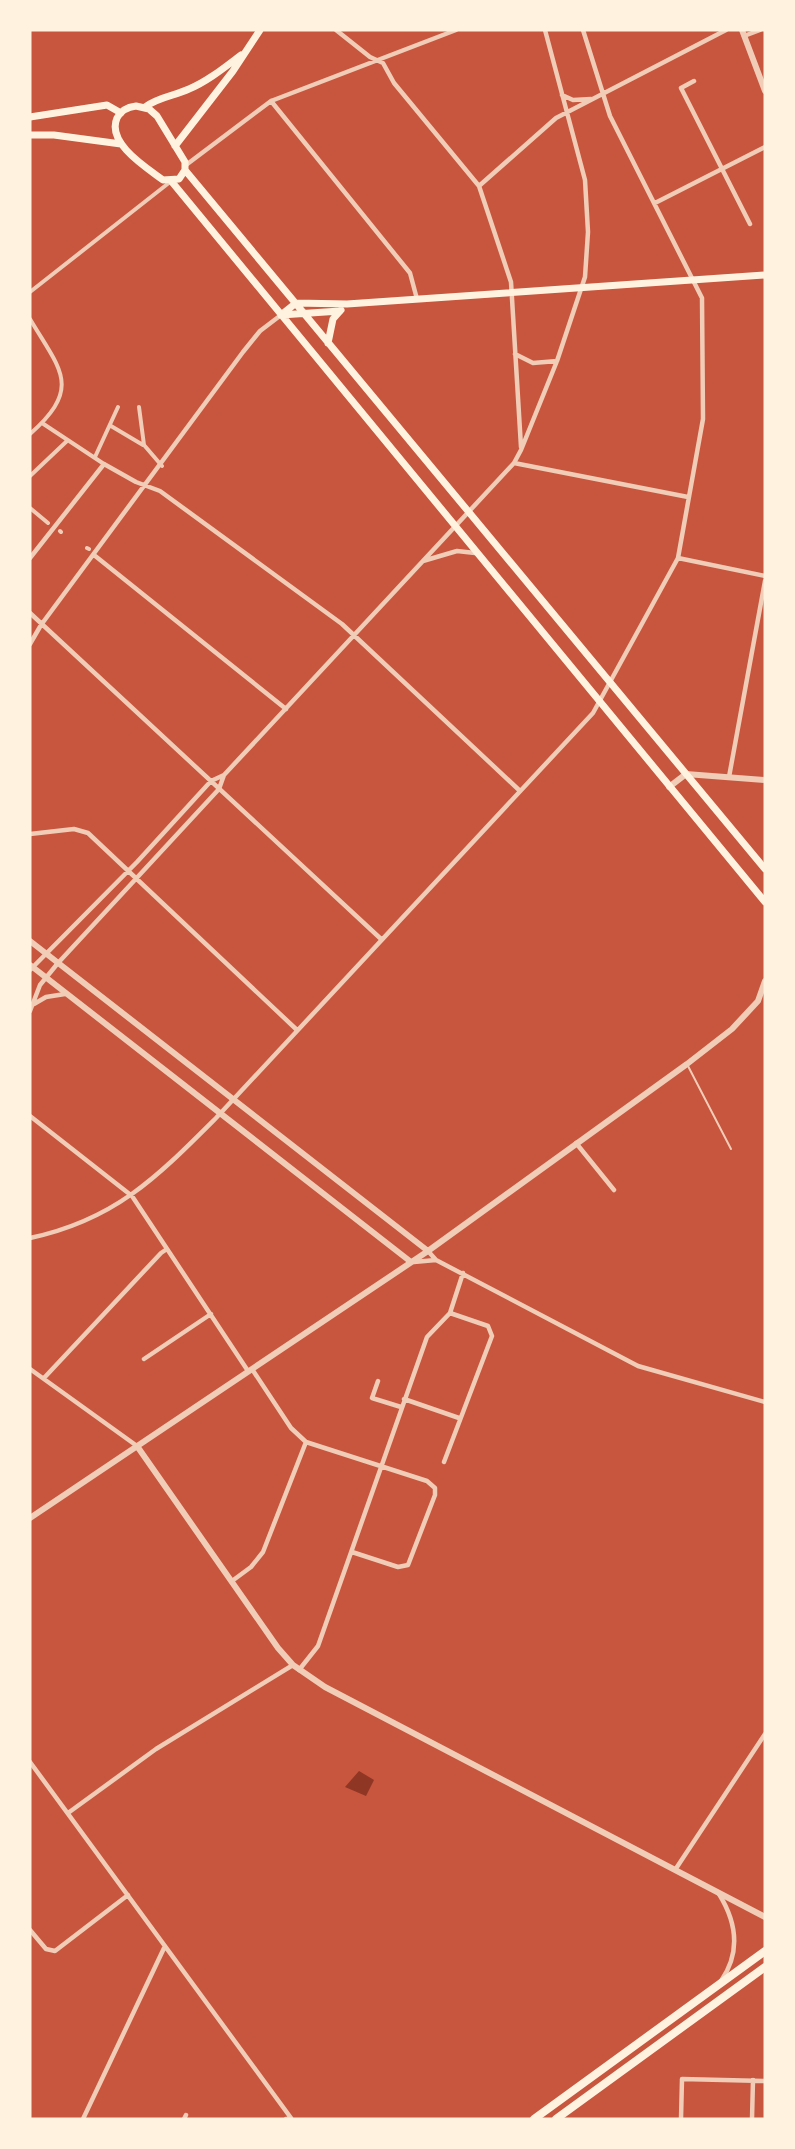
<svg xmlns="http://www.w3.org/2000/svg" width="795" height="2149" font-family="'Varela Round',sans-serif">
<rect width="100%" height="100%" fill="#c8553d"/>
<!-- water -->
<path fill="#8f3625" d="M359 1771 374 1780 366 1796 345 1787Z"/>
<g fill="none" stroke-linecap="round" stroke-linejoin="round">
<!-- service -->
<path stroke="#f1ccb7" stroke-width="2" d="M688 1066 731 1149"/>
<!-- pedestrian -->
<path stroke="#f1ccb7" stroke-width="4" d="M30 292 170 182
M30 319C60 370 83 387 30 434
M139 407 144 445 162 466
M42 423 104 464
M111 426 143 445
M95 457 118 407
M30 476 68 440
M30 508 48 523
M60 531 61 532
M87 548 89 549"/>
<!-- minor -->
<path stroke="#f1ccb7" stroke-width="4.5" d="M336 30 370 57 383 63 394 83 479 186 511 282 521 447
M744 36 760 30
M694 81 681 88 750 224
M562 95 573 100 591 99
M271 101 410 273 417 299
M186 165 271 101 456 30
M479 186 556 118 726 30
M655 203 765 147
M515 354 533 363 557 361
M514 463 688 497
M94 555 286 709
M30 558 104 464 136 482 160 491 342 624 519 790
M678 558 765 576
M423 561 457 551 475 553
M30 613 381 939
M30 644 41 625 243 352 260 331 281 315
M729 777 765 581
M30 834 74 829 88 833 297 1030
M30 970 137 862 211 781 224 775
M34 1004 46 997 65 994
M30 1011 40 985 58 963 219 789 224 775 514 463 521 450 557 361 585 277 588 232 585 180 545 30
M30 1116 132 1196 248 1371
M576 1143 614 1190
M30 1238C115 1220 157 1177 216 1118L593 713 678 558 703 419 702 298 610 116 583 30
M428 1251 436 1260 638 1366 765 1402
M414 1262 436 1260
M144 1359 211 1314
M30 1369 137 1446
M252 1369 291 1428 306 1442 427 1481 435 1488V1495L408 1565 398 1567 352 1552
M44 1378 161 1253 167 1249
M378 1381 372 1398 401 1407
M404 1399 459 1418
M444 1462 492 1336 488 1326 450 1313
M232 1581 251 1567 263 1552 306 1442
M299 1670 318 1646 427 1337 450 1313 463 1273
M30 1762 291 2118 286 2119
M68 1813 156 1749 293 1665
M675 1870 765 1734
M719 1894C737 1923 741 1952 721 1981
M30 1930 46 1949 55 1951 128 1895
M83 2119 165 1946
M184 2119 186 2115
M681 2119 682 2079 765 2081
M752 2119 753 2080"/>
<!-- tertiary -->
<path stroke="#f1ccb7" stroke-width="6" d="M742 30 765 91
M669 787 686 774 765 780
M30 941 428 1251
M30 965 411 1262
M137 1446 278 1648 293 1665 325 1687 765 1917
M30 1518 428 1251 687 1064 732 1029 758 1001 765 981"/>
<!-- secondary -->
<path stroke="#fff3e0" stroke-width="7" d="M136 106 149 109 157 116 185 162V170L179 179 163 180C147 168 106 143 117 118 121 110 128 107 136 106Z
M145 107C158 97 174 96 189 89 208 81 225 67 241 55
M30 117 107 105 121 113
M30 135H54L121 144
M175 146 233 71 260 30
M185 170 765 869
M172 182 765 902
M281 315 296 303 347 304 765 275
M281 315 340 311
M328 343 333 319 341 310"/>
<!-- primary -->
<path stroke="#fff3e0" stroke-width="8" d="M534 2119 765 1951
M556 2119 765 1967"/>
</g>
<!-- border -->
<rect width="795" height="2149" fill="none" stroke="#fff3e0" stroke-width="63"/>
</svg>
